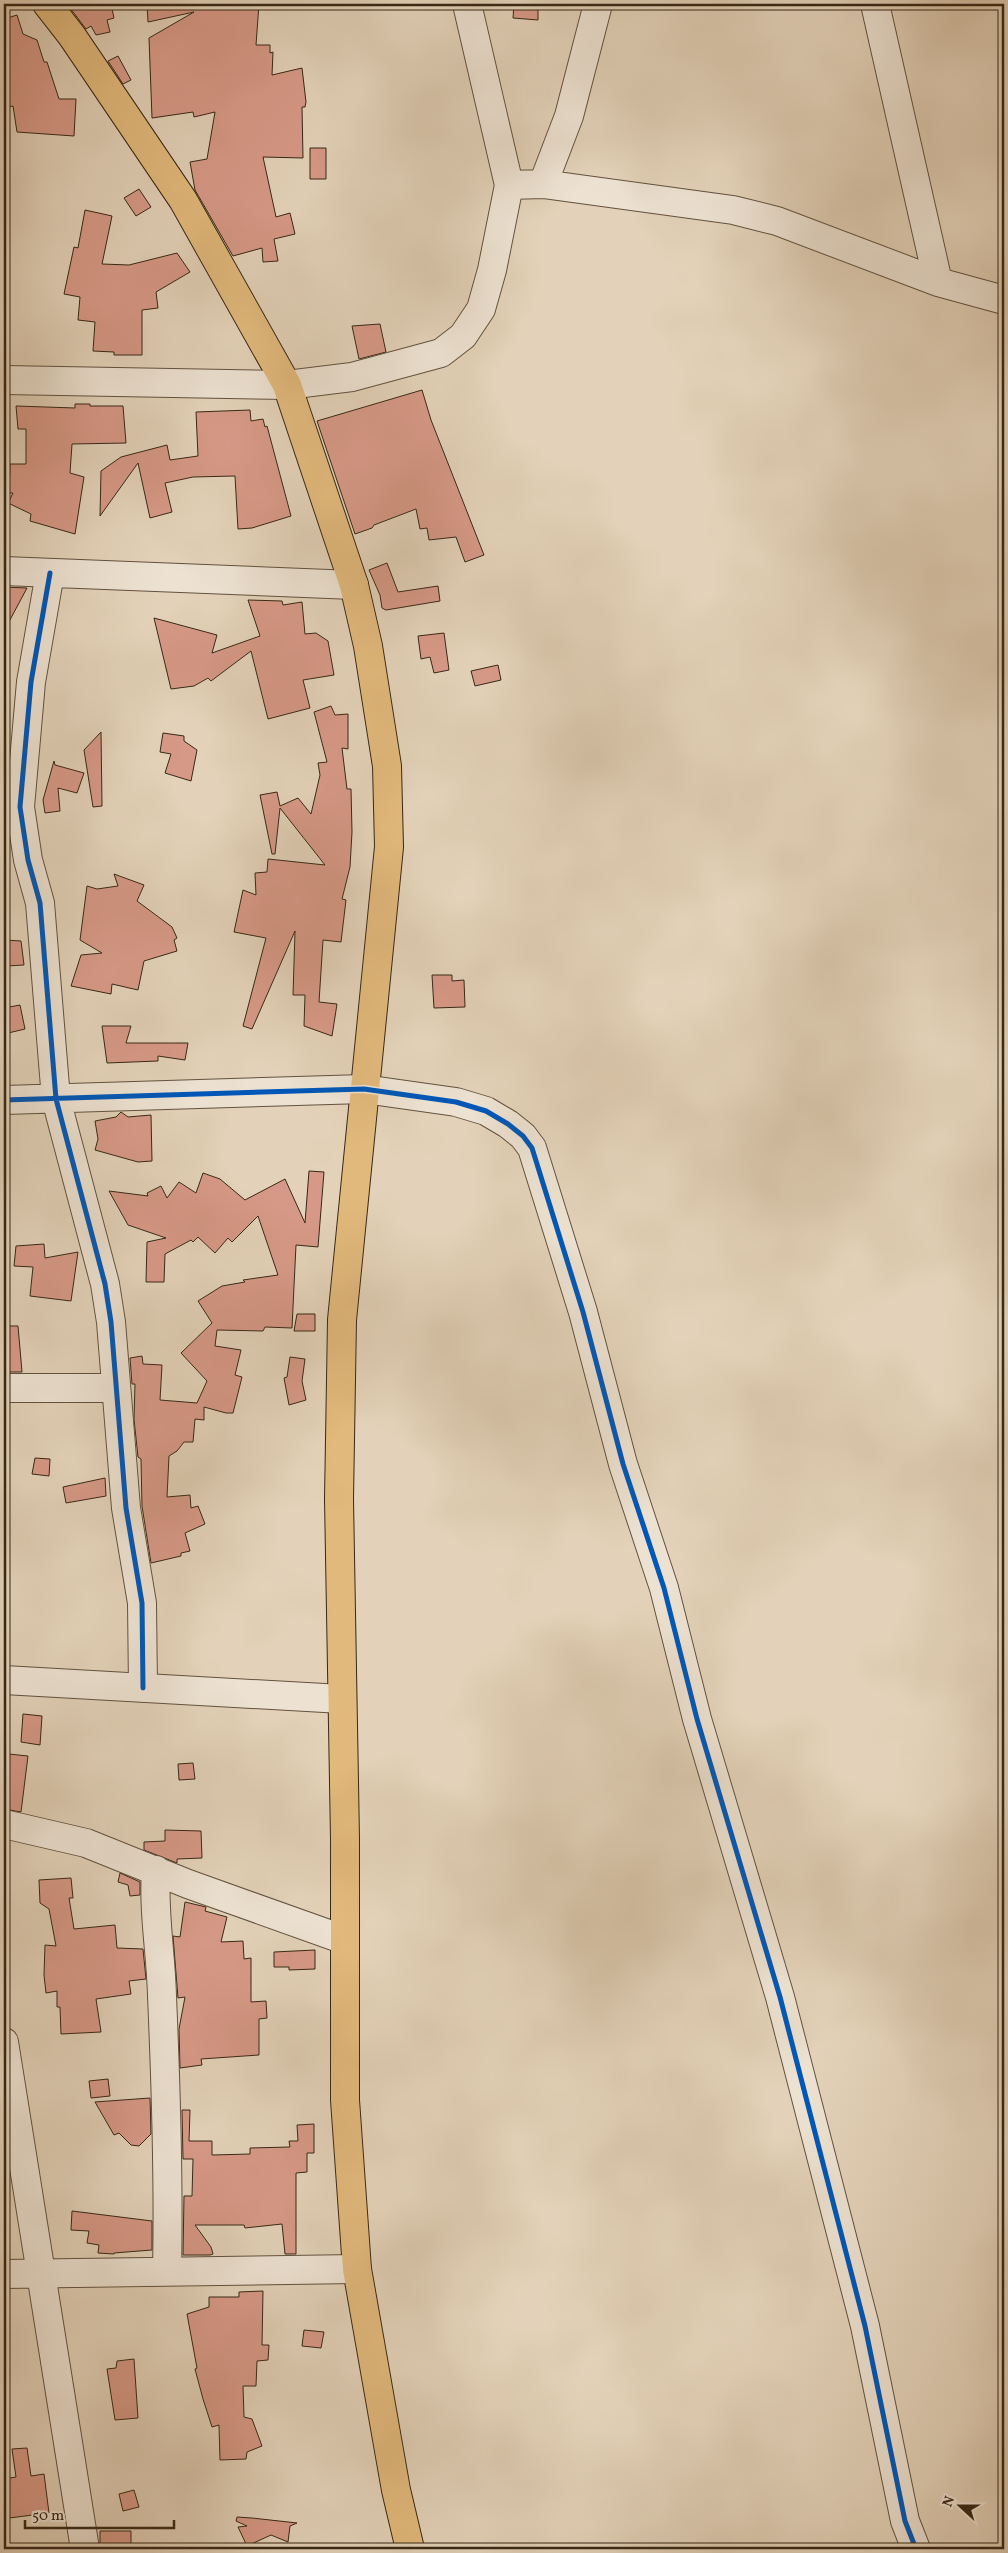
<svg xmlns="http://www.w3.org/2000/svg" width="1008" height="2553" font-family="Vollkorn,serif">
<rect width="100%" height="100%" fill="#e3d2b9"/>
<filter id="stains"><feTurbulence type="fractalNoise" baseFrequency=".004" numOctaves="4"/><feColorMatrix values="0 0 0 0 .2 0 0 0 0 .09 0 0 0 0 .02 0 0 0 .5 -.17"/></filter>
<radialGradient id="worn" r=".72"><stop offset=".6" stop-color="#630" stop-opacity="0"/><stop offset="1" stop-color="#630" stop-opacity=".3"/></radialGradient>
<!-- building -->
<path fill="#d79987" stroke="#372816" d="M67 4H90L94 10 104 4H111L114 18 107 20 110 32 96 35 91 26 86 29Z
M147 4H259L256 45H270V53L273 52 272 75 302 68 306 102 305 107H302L303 158 263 157 276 217 290 213 295 234 274 239 278 261 263 262 262 248 233 256 195 190 190 162 207 159 215 112 194 117 193 112 152 118 149 38 194 12 148 22Z
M514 4H538V20L513 18Z
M17 15 23 34 37 40 44 62H47L59 99H76L74 136 17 132 13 106 9 107 4 74V19Z
M118 56 131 80 123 84 108 61Z
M310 148H326V179H310Z
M139 189 151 207 136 216 124 198Z
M85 210 112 216 102 264 129 265 177 253 190 272 156 292 158 308 142 310V355H114V352L93 351 95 322 78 320 80 297 64 294 74 247 78 248Z
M380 324 386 352 359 359 352 326Z
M422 390 431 420 484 555 465 562 456 537 429 540 427 528 420 529 416 509 374 525 372 528 355 534 317 421Z
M75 404H90V406H123L126 443 72 444 70 473 84 477 75 534 30 521 31 514 8 503 13 493H9L10 464H26V429H18L16 406 75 408Z
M250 410 251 421 263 419 265 427 267 426 291 516 252 528 238 529 235 476 193 477 165 483 172 512 150 518 138 463 100 516 101 471 121 457 167 445 170 460 198 456 196 412Z
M387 563 398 592 438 586 440 601 386 610 382 608 380 595 369 570Z
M4 587 27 588 4 631Z
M248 600 282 601 283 605 302 602 305 634 316 633 328 641 334 675 303 680 310 708 268 719 251 651 211 681 208 678 194 686 171 689 154 618 217 635 212 653 260 636Z
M444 633 449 670 434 673 430 657 421 659 418 636Z
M498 665 501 680 475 686 471 671Z
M331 706 335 715 348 714V749L342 748 347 789H351L352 832 350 867 342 899 346 900 341 942 323 940 319 1002 337 1004 332 1036 304 1026 305 995H293L295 931 252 1029 243 1026 266 938 234 932 243 890 256 895 255 873 267 872 268 859 325 865 280 808 275 854H272L260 795 277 792 280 806 298 798 311 814 320 775 318 763 327 762 314 712Z
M101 732 102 806 93 807 84 750Z
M163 733 184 736V741L197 750 191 781 165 773 171 754 160 752Z
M54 761 55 765 84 773 77 793 58 788 60 811 45 813 43 800Z
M114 874 144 885 137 901 172 927 177 938 174 940 177 951 144 961 138 990 112 984 111 994 71 986 81 955 102 953 80 940 87 886 97 889 118 886Z
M4 940 21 941 24 965 6 966Z
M432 975H452V981L464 980 465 1007 434 1008Z
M20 1005 25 1029 4 1034V1008Z
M102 1026H131L126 1043H188L185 1060 158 1056V1061L107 1063Z
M121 1112 128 1117 151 1115 152 1161 138 1162 95 1150 98 1139 95 1121 116 1117Z
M309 1171 324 1172 318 1247 296 1245 292 1328 265 1327 263 1331 217 1330 215 1346 241 1350 235 1375 242 1377 233 1413H226L204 1407V1420L195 1419 193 1442H184L177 1451 169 1456 167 1497 190 1495 191 1508 198 1506 205 1524 185 1533 190 1551 181 1553V1556L151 1563 142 1506 141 1459 138 1457 134 1419 135 1384H132L130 1358 142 1356 143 1364 162 1365 160 1400 197 1403 207 1381 181 1353 212 1323 198 1301 222 1286 245 1282 243 1280 278 1275 258 1216 232 1242 228 1238 215 1253 198 1237 193 1242 191 1240 165 1254 164 1282H146L147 1242 166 1238 128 1225 109 1191 148 1196 147 1193 161 1186 167 1198 179 1182 196 1193 203 1173 220 1179 245 1200 285 1179 305 1223Z
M44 1244 45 1258 78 1252 71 1301 30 1296 33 1267 14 1266 16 1246Z
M297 1314H315V1331H294Z
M6 1326H18L22 1372H7Z
M290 1357 305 1359 302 1381 306 1400 289 1405 284 1378 287 1377Z
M35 1458 50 1459 49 1476 32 1474Z
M105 1478 106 1496 66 1503 63 1487Z
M23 1714 42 1716 40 1745 21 1742Z
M9 1754 28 1756 21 1812 4 1809V1770L7 1771Z
M193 1763 195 1779 179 1780 178 1764Z
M165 1830 201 1831 202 1858 177 1859V1863L144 1850V1842L165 1841Z
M120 1873 140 1882V1895L130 1896 128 1885 118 1882Z
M71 1878 73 1898H69L74 1929 115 1925 117 1948 143 1949 146 1979 129 1981 131 1994 96 1999 101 2032 61 2034 60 2007H57V1991L46 1993 44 1975 45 1945 56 1946 49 1909 40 1903 39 1880Z
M185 1902 206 1907 205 1911 227 1917 221 1942 243 1941 244 1959 251 1958V2002L266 2001 267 2018 259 2019V2055L201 2059 202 2065 180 2068 179 2029 185 1997 178 1998 173 1936 180 1937Z
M315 1950V1969L289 1970V1967H274V1952Z
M108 2079 110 2096 91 2098 89 2081Z
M150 2098 151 2134 139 2146 131 2145 119 2133 114 2135 95 2102Z
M182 2110H190L189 2141H212V2155L250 2154V2148L290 2147 289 2141H298L297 2125 314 2124V2153H307V2172L296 2173V2254H285L282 2224 245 2228 244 2225H195L211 2247 213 2254 210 2255H183L184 2196H192L193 2159H183Z
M72 2211 152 2221V2250L114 2253V2254L98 2253 99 2245 87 2243 89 2231 71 2230Z
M263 2291 262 2345H269L268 2360 257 2361 256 2386H243L244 2417 252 2419 262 2446 247 2452 246 2459 220 2460 219 2425 212 2427 203 2399 195 2369 197 2368 187 2314 209 2307V2297H239V2292Z
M304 2330 324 2332 321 2348 302 2346Z
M134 2359 138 2418 115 2420 107 2369 116 2368 117 2361Z
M27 2448 31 2476 44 2474 49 2513 9 2518 4 2479 16 2477 12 2449Z
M134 2490 139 2507 123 2511 119 2494Z
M237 2517 252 2518 297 2523 290 2526 288 2542 271 2535 247 2546 238 2527 247 2526 236 2521Z
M100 2531H131V2549H100Z"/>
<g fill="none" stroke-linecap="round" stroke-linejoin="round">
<!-- minor casing -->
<g stroke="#62523f" stroke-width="30">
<path id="minor" d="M875 4 938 282
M543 184 569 116 598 4
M509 185 543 184 733 210 777 221 938 282 1004 300
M4 380 287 385 352 377 441 353 463 336 481 309 492 270 509 185 467 4
M4 571 354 585
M50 573 31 682 20 807 28 860 40 903 56 1099 105 1284 111 1322 126 1508 142 1603 143 1688
M4 1100 364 1089 456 1102 486 1111 508 1124 523 1136 532 1148 583 1312 623 1464 664 1588 697 1719 780 1997 865 2326 905 2521 916 2549
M4 1388H116
M4 1680 342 1699
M4 1824 86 1843 188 1884 345 1940
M156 1870C153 1912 161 1954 162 1996 166 2088 169 2179 167 2271
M4 2042 85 2549
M4 2274 357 2269"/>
</g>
<!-- major casing -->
<g stroke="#372816" stroke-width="30">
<path id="major" d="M47 4 72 36 183 200 287 385 354 585 368 646 387 766 389 847 342 1320 339 1499 345 1839V2100L357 2269 396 2490 410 2549"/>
</g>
<!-- minor -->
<use href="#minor" stroke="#ede2d2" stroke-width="28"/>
<!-- major -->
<use href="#major" stroke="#e2b97c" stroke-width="28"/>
<!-- cycleway casing -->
<g stroke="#ede2d2" stroke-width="8">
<path id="cycleway" d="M50 573 31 682 20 807 28 860 40 903 56 1099 105 1284 111 1322 126 1508 142 1603 143 1688
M4 1100 364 1089 456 1102 486 1111 508 1124 523 1136 532 1148 583 1312 623 1464 664 1588 697 1719 780 1997 865 2326 905 2521 916 2549"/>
</g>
<!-- cycleway -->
<use href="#cycleway" stroke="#0057b8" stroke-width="5"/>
</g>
<!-- margin -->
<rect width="1008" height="2553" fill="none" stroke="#e3d2b9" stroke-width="20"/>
<rect x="5" y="5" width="998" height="2543" fill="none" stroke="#372816" stroke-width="2.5"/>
<rect x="10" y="10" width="988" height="2533" fill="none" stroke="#372816"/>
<!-- north arrow -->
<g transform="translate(960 2506) rotate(291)" stroke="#ede2d2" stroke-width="4" paint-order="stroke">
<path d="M0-4L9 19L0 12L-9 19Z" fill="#372816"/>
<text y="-8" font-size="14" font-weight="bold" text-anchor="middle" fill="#372816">N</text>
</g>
<!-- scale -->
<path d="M25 2520v8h149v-8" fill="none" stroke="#372816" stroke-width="2.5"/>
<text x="32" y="2520" font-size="15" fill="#372816" stroke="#ede2d2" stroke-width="4" paint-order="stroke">50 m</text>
<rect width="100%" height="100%" filter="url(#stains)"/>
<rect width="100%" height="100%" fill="url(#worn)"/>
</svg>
